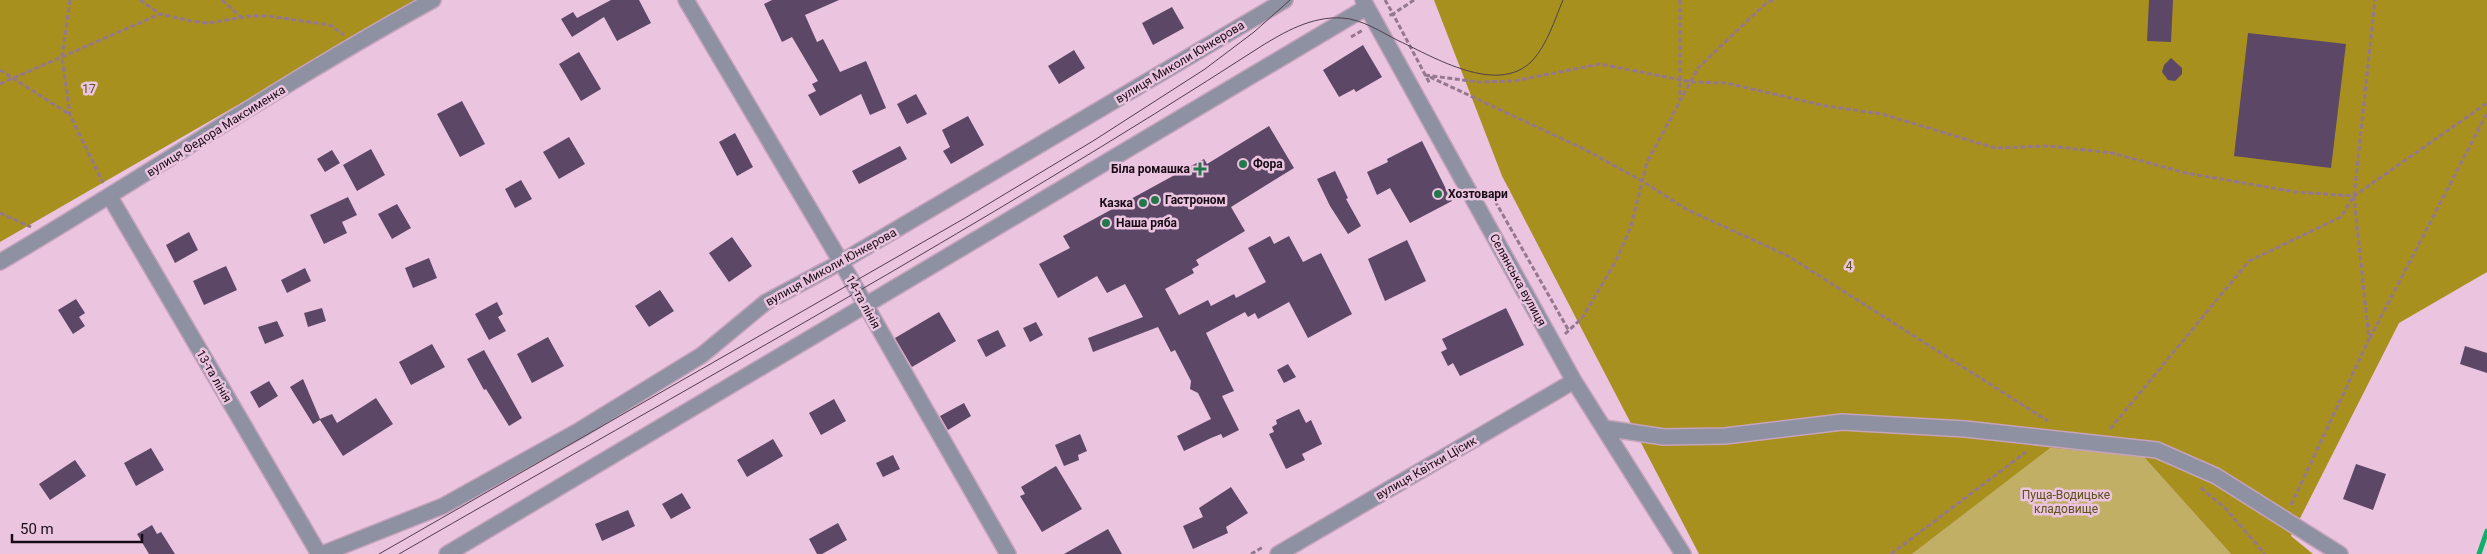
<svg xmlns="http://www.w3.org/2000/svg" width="2487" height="554" font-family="Roboto,sans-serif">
<rect width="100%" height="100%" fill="#ebc4e0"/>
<!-- green -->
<path fill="#c1af66" d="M2049 448 2143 456 2231 554H1912Z"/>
<!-- forest -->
<path fill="#a8901e" d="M0 0H420L0 242Z
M1434 0H2487V272L2399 323 2291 536 2313 554H2231L2143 456 2050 448 1912 554H1699L1502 176Z"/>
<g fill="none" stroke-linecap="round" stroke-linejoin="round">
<!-- stream -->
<path stroke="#12af68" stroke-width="5" d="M2479 554 2487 531"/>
</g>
<!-- building -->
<path fill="#5d4766" d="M611 0H639L651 23 617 41 604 17 572 37 561 19 573 12 577 18Z
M772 0H839L805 15 817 42 823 39 840 72 866 61 886 108 870 115 861 94 820 116 808 95 816 91 812 84 818 81 792 37 782 42 764 4Z
M2149 0H2173L2171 42 2147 41Z
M1172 7 1184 28 1153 45 1142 23Z
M2248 33 2346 44 2331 168 2234 156Z
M1363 45 1382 77 1356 92 1354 89 1339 97 1323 70Z
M1074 50 1085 68 1059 84 1048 66Z
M579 52 601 89 581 101 559 64Z
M2171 58 2182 68V74L2175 81 2168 80 2162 72 2164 65Z
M916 94 927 114 907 124 897 104Z
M462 101 485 144 460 157 437 114Z
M968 116 984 145 951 164 943 151 950 147 942 130Z
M1269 126 1294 168 1231 207 1245 231 1196 260 1199 265 1192 269 1194 273 1165 289 1179 315 1208 300 1211 306 1234 294 1236 298 1266 282 1248 248 1270 236 1274 244 1289 236 1303 262 1321 253 1352 314 1308 338 1289 302 1258 319 1255 313 1248 317 1245 312 1206 333 1234 391 1222 396 1239 430 1223 438 1221 434 1211 438 1184 451 1177 436 1211 419 1198 393 1190 389 1191 381 1175 350 1171 352 1158 327 1093 352 1088 338 1143 317 1125 284 1107 293 1097 276 1058 298 1039 264 1070 248 1063 236 1204 159 1207 164Z
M735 133 753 167 737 176 719 142Z
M569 137 585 164 559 179 543 152Z
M1422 141 1452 201 1410 223 1390 188 1377 195 1367 172 1388 162 1387 159Z
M900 146 907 159 859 184 852 171Z
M371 149 385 175 357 191 343 165Z
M332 150 340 163 325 172 317 159Z
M1335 171 1348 198 1346 199 1361 226 1348 234 1330 206 1317 179Z
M521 180 532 199 515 208 505 189Z
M348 197 357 215 342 222 347 233 324 244 310 215Z
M397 204 411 228 392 239 378 214Z
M189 232 198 250 175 263 166 245Z
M732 237 752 266 729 282 709 253Z
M1407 240 1426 281 1385 301 1368 259Z
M429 258 437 278 413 288 405 268Z
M226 266 237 290 204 305 193 281Z
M305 268 311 281 287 293 281 280Z
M660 290 674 311 649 327 635 306Z
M76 299 85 313 79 317 85 326 73 334 58 310Z
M497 302 503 314 498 317 506 331 489 340 475 314Z
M322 308 326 321 308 327 304 313Z
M1506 308 1524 345 1460 376 1453 363 1448 366 1441 352 1447 349 1442 339Z
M939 312 956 341 912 367 895 338Z
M277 321 284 336 265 344 258 327Z
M1036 322 1043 335 1030 342 1023 328Z
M998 330 1006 346 986 357 977 340Z
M548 337 564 366 532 383 517 354Z
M432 344 445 367 411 385 399 362Z
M2465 346 2487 353V373L2460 364Z
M484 350 522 418 509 426 486 389 484 390 467 359Z
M1288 364 1296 377 1284 383 1277 370Z
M303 379 320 419 332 414 337 423 376 398 393 424 343 456 320 420 313 424 290 387Z
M269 381 278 396 259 408 250 392Z
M834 399 846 421 821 435 809 413Z
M964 403 971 416 948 430 940 416Z
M1299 409 1306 423 1311 420 1322 444 1302 454 1305 460 1286 469 1269 434 1274 432 1272 427 1277 424 1276 420Z
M1080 434 1087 451 1078 455 1079 460 1064 466 1055 445Z
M773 439 783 456 747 477 737 460Z
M151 448 164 470 136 486 124 463Z
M893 455 900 469 883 477 876 463Z
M75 460 86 476 50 500 39 484Z
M2356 464 2386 474 2373 510 2343 499Z
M1056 466 1082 509 1042 532 1020 496 1025 494 1021 487Z
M1231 487 1248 513 1226 527 1228 533 1193 549 1183 526 1203 517 1199 508Z
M682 493 691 508 671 519 662 504Z
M628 510 635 526 602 541 595 524Z
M838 523 847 540 822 554H817L809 539Z
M152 525 157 534 161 532 175 554H149L137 534Z
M1108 529 1122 554H1064Z"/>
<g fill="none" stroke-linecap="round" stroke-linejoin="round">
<!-- minor casing -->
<g stroke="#c5a3bb" stroke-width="18">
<path id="minor" d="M686 0 841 262 1008 554
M1363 0 1574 381 1683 554
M110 197 319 554
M0 262C145 177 285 81 433 0
M1604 428 1664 437 1725 436 1842 422 1965 429 2157 450 2216 476 2340 554
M322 554 443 506 580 430 702 355 766 302 841 262 1285 0
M447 554 1367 7
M1278 554 1574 381"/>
</g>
<!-- path -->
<path stroke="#95788d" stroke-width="3" stroke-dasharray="5 2.5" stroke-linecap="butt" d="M70 0 62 57 70 115 103 183
M140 0 160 14 191 21 208 23 250 16H268L330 25 344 35
M222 0 241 17
M1385 0 1393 14 1388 16
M1414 0 1393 14 1430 84
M1680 0V100
M1351 37 1363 30
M0 70 69 114
M1425 75 1478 82 1514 81 1600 64 1691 82 1726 83 1826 106 1882 114 1995 148 2049 146 2112 153 2186 173 2296 192 2354 196 2487 103
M1430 77 1586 150 1642 181 1686 209 1788 256 2048 421
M0 84 160 14
M1495 201 1569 331
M0 213 31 227
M1565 334 1582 318 1616 261 1631 226 1647 162 1698 68 1766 3 1773 0
M2370 338 2487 113
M2110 429 2249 261 2341 217 2354 196 2375 0
M2201 488 2225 508 2265 554
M2291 505 2369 339 2354 197
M1251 554 1263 547
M1891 554 2026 452"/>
<!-- minor -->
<use href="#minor" stroke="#8d91a2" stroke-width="15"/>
<!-- tram -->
<path stroke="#523e4d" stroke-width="1" d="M379 554 965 218 1093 141 1205 69 1254 32 1290 0
M399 554C687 388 980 228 1260 47 1284 32 1312 16 1342 18 1362 19 1381 32 1399 41 1434 57 1497 96 1532 61 1547 45 1555 19 1563 0"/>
</g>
<!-- markers -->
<g fill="#23784b" stroke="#ebc4e0" stroke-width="2">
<circle cx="1243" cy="164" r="5"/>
<path d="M1197.5 161.5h5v5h5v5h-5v5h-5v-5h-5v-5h5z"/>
<circle cx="1438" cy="194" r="5"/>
<circle cx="1155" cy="200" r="5"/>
<circle cx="1143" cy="203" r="5"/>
<circle cx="1106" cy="223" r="5"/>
</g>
<g text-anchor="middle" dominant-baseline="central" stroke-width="5" stroke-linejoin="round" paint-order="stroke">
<!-- street labels -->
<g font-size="12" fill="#180b15" stroke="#ebc4e0">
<text transform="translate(1180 62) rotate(-31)">вулиця Миколи Юнкерова</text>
<text transform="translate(216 131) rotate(-32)">вулиця Федора Максименка</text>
<text transform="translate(831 267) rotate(-29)">вулиця Миколи Юнкерова</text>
<text transform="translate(1518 280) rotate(61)">Селянська вулиця</text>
<text transform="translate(863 302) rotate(61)">14-та лінія</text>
<text transform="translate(214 376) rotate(60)">13-та лінія</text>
<text transform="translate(1426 468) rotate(-30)">вулиця Квітки Цісик</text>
</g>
<!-- park labels -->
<g font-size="12" fill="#5e511a" stroke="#ebc4e0">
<text x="89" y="89">17</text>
<text x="1849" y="266">4</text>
<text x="2066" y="495">Пуща-Водицьке<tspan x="2066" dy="14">кладовище</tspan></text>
</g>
<!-- poi labels -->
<g font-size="12" font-weight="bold" fill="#180b15" stroke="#ebc4e0" text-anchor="start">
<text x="1253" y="164">Фора</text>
<text x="1190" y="169" text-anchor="end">Біла ромашка</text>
<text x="1448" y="194">Хозтовари</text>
<text x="1165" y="200">Гастроном</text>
<text x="1133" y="203" text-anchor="end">Казка</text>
<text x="1116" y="223">Наша ряба</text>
</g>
</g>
<!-- scale -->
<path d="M12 534v8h130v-8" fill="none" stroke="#180b15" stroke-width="2.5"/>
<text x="20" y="534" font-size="15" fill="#180b15" stroke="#ebc4e0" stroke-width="4" paint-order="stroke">50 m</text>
</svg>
